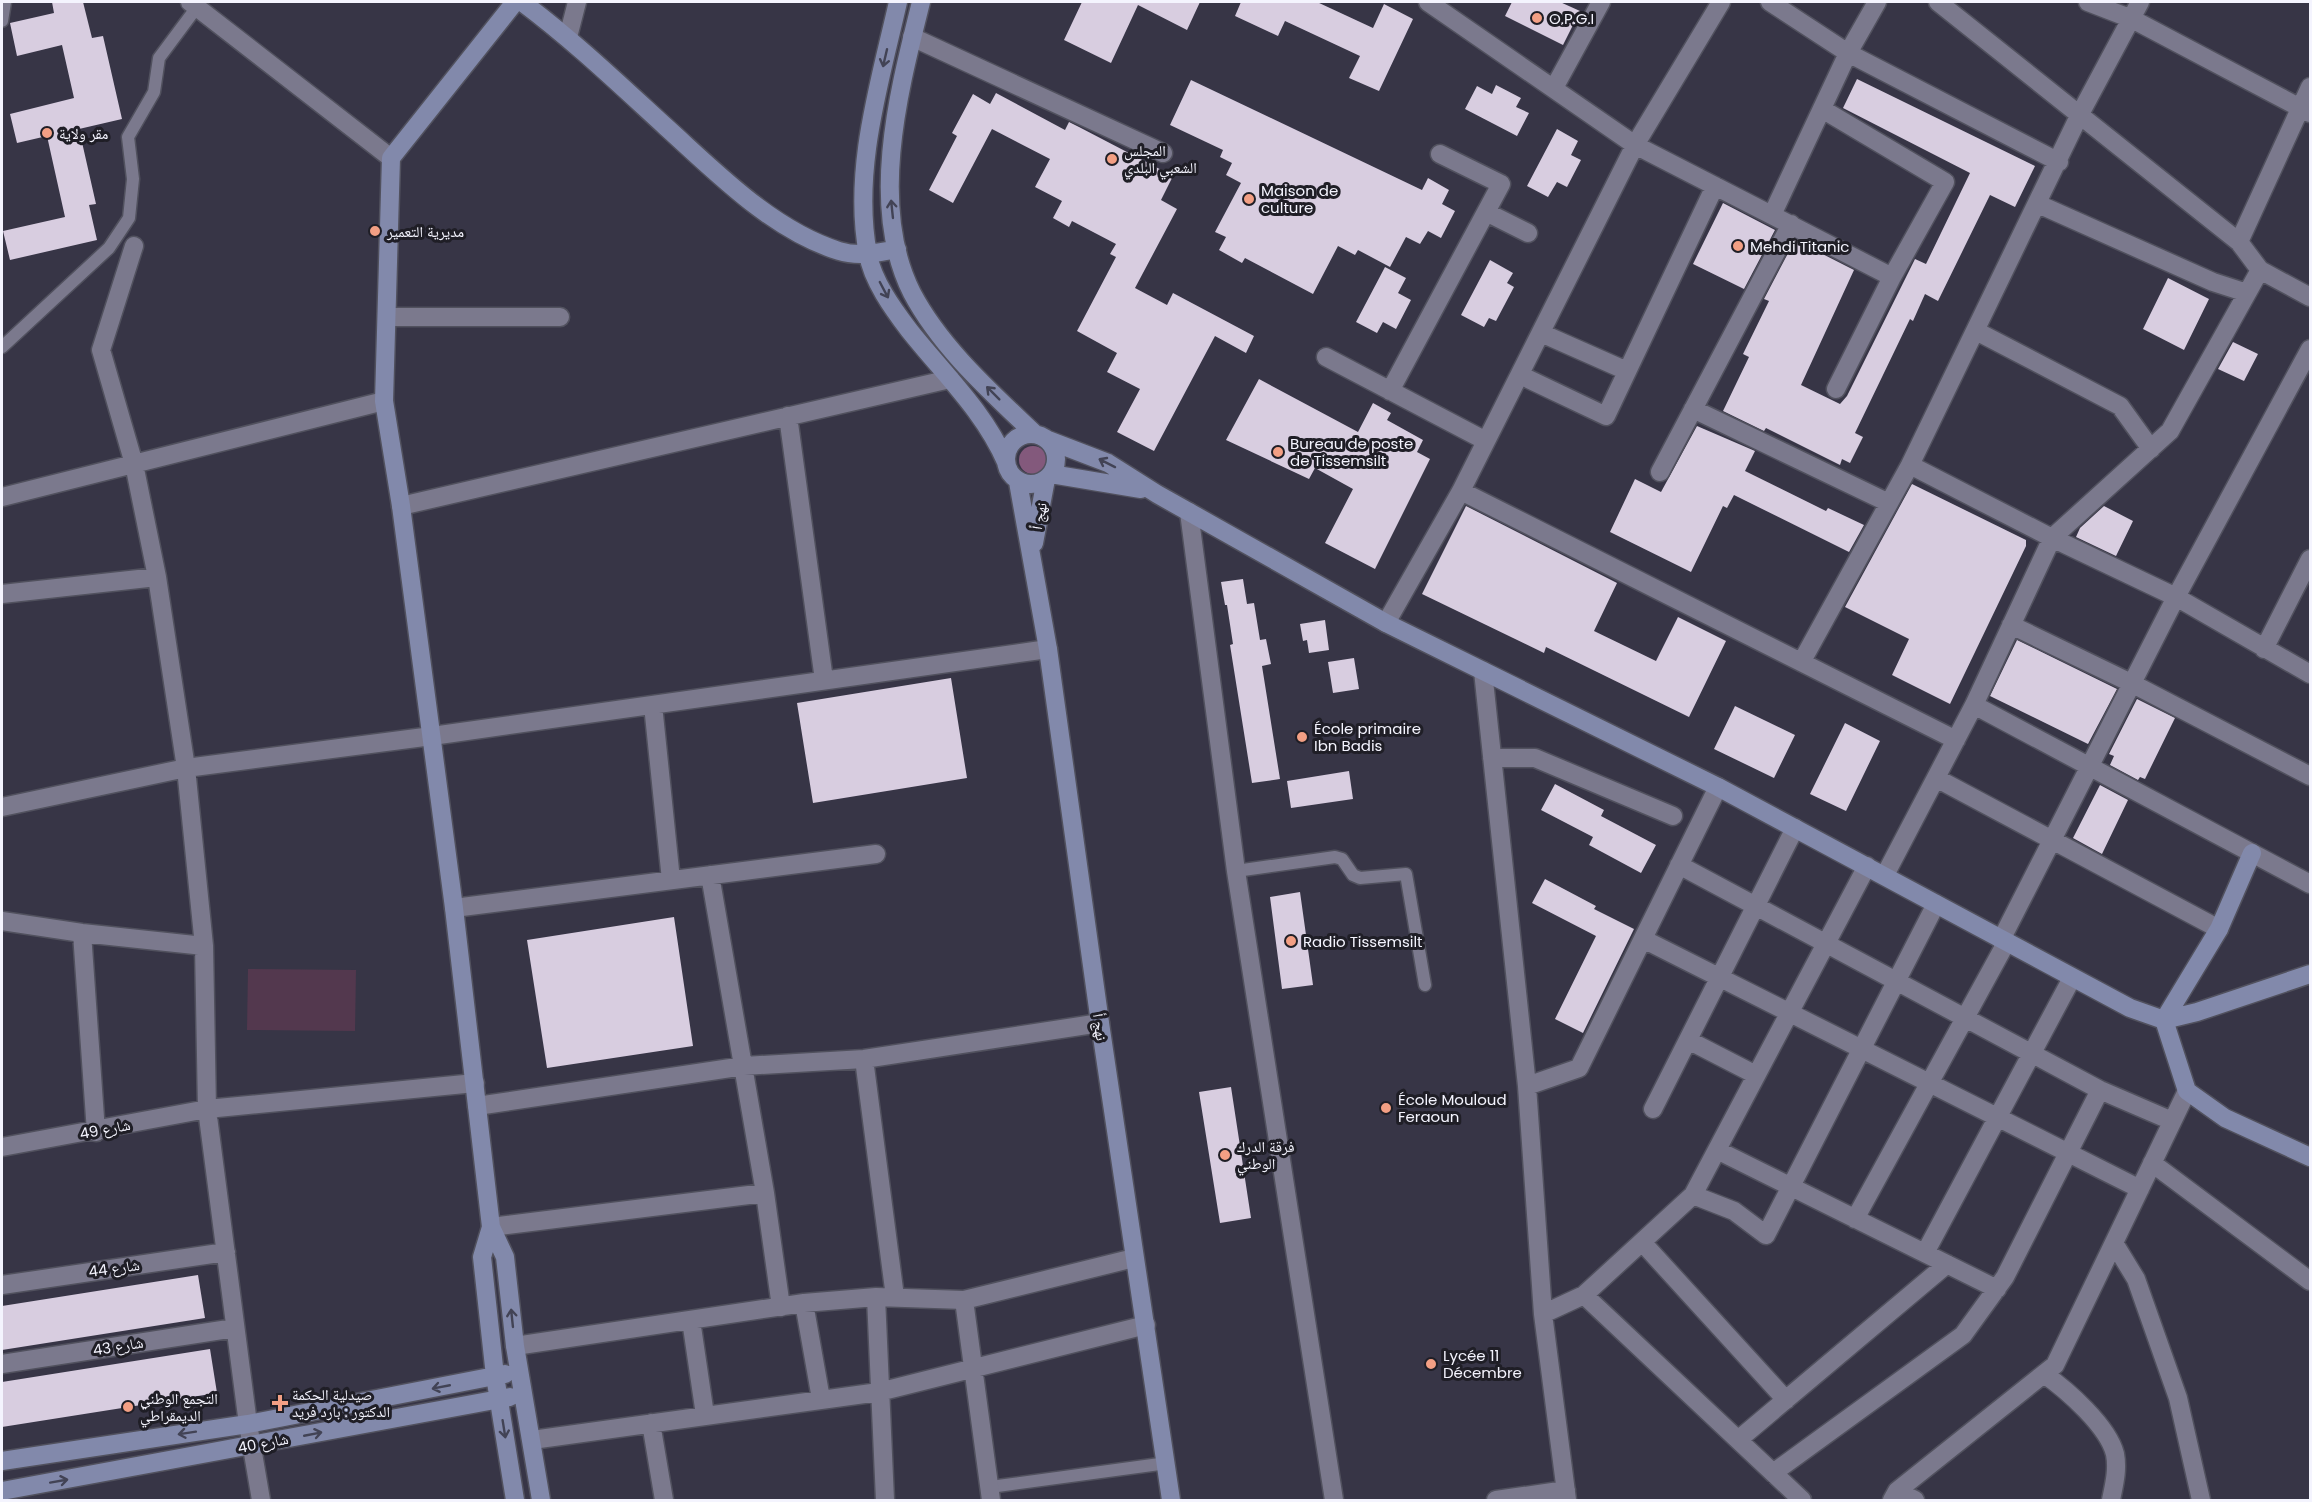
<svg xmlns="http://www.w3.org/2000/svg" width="2312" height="1502" font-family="Poppins,'Noto Naskh Arabic',sans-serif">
<rect width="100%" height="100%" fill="#373546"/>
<!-- green -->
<path fill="#53384e" d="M248 969 356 970 355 1031 247 1030Z"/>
<!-- forest -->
<path fill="#83597c" d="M1019 460a14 14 0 1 1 28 0a14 14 0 1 1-28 0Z"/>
<!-- building -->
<path fill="#d8cde0" d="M52 2H83L92 38 103 36 122 119 79 129 96 204 89 205 97 240 10 260 3 231 65 217 47 136 17 143 10 114 74 98 62 45 17 56 10 23 54 13Z
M1082 2H1200L1187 30 1138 5 1111 63 1064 40Z
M1241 2H1317L1373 28 1384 4 1413 19 1379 91 1349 78 1360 56 1285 21 1278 36 1235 16Z
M1512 2H1560L1580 11 1563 45 1505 16Z
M1857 79 2035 166 2015 207 1990 195 1938 301 1925 294 1913 321 1910 319 1855 433 1863 437 1850 463 1842 459 1840 465 1766 428 1764 431 1723 411 1749 357 1743 354 1769 301 1764 299 1795 240 1854 270 1801 385 1840 404 1847 396 1915 259 1926 264 1970 173 1843 108Z
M1191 80 1422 190 1428 178 1449 190 1442 204 1455 211 1441 238 1428 231 1420 244 1406 237 1390 267 1358 250 1355 255 1338 246 1313 294 1245 258 1242 263 1219 250 1226 237 1215 232 1241 183 1226 175 1232 163 1220 157 1223 150 1170 125Z
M1496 85 1521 98 1516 107 1529 113 1517 136 1465 109 1477 86 1492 94Z
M996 93 1065 130 1069 122 1079 127 1173 176 1161 200 1177 209 1135 288 1167 305 1173 293 1254 336 1246 353 1215 336 1154 451 1117 432 1140 389 1107 372 1117 353 1077 331 1116 257 1110 254 1116 244 1072 221 1069 227 1053 218 1062 201 1035 187 1050 159 992 129 953 203 929 190 957 136 952 133 973 94 990 104Z
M1557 129 1578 141 1571 155 1581 160 1567 187 1557 182 1548 197 1527 186Z
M1723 203 1775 230 1744 289 1693 264Z
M1490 260 1513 273 1507 283 1514 287 1496 321 1489 318 1484 327 1461 315Z
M1385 267 1406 278 1398 293 1411 300 1396 329 1383 322 1377 333 1356 322Z
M2168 278 2209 299 2184 350 2143 329Z
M2233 342 2258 354 2244 381 2218 369Z
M1259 379 1358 432 1373 403 1391 413 1387 420 1423 440 1417 452 1430 459 1375 569 1325 543 1353 489 1315 468 1309 479 1226 440Z
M1697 426 1755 451 1745 471 1826 511 1828 508 1864 525 1849 552 1734 495 1727 508 1723 506 1691 572 1610 532 1635 479 1661 492Z
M1912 484 2026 540V546L1950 704 1892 675 1909 639 1845 607Z
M1466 506 1617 583 1594 631 1656 661 1678 617 1726 641 1689 717 1546 647 1544 653 1422 594Z
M2104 506 2133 521 2116 556 2076 537 2080 528Z
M1243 579 1247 604 1254 603 1260 640 1266 639 1271 664 1262 666 1280 779 1252 783 1230 645 1233 644 1227 605H1225L1221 582Z
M1325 620 1329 650 1309 653 1307 640 1303 641 1300 624Z
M2017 640 2117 689 2088 744 1990 696Z
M1354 658 1359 689 1333 693 1328 662Z
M951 678 967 778 813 803 797 703Z
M2137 699 2175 718 2145 779 2140 777 2138 780 2110 765 2114 756 2109 754Z
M1735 706 1795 735 1774 778 1714 749Z
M1845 723 1880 741 1846 811 1810 794Z
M1349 771 1353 799 1291 808 1287 781Z
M1555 784 1604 810 1601 816 1656 845 1641 873 1589 845 1593 837 1541 810Z
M2100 785 2128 800 2102 854 2073 838Z
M1545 879 1596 906 1594 909 1634 929 1583 1033 1555 1019 1596 936 1532 903Z
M1300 892 1313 985 1282 989 1270 897Z
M674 917 693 1046 547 1068 527 940Z
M1231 1087 1251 1218 1220 1223 1199 1092Z
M198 1275 205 1318 2 1350V1306Z
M210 1349 217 1393 2 1427V1382Z"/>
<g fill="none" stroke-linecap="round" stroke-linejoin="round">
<!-- lane casing -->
<g stroke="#51515e" stroke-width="15">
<path id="lane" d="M2 21 5 2
M2 347 109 248 129 218 133 179 128 137 154 92 159 58 197 7
M1236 871 1335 857 1342 859 1353 875 1360 878 1406 874 1425 985
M990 1487 1167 1463"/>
</g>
<!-- street casing -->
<g stroke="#51515e" stroke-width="21">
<path id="street" d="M190 2 391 158
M1428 2 1635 145 1892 277
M1770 2 1848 53 2059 162
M1938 2 2239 242 2260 270 2310 297
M2088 2 2132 19 2310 113
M568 37 577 2
M912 37 1163 153
M1554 88 1601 2
M1822 109 1945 182 1892 277 1836 389
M2038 204 2213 282 2247 293
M1486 212 1528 233
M1772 215 1848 53 1877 2
M2239 242 2310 87
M134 246 101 350 134 464 157 577 186 768 204 946 207 1109 248 1424 261 1500
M388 317H560
M1976 331 2120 406 2151 449
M1541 333 1627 371
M1326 357 1486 441
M1520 375 1606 416 1715 186
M1390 391 1501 184 1440 154
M1693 409 1889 503
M788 416 824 680
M1910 465 2052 538 2176 597 2310 674
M1660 472 1791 224
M1461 491 1956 740
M2 497 384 401
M401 506 950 379
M1189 512 1236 871 1334 1500
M2 594 157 577
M1386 623 1461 491 1635 145 1721 2
M2011 625 2131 683 2310 776
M2264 649 2310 559
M1802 661 1910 465 2080 114 2140 2
M1483 671 1527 1086 1543 1314 1567 1500
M653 705 671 880
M1974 705 2310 884
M1492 758H1535L1673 816
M1936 778 2219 929
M2 807 186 768 432 736 1048 649
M1679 865 2100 1090 2172 1121
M710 875 765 1193 781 1307
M1885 875 1974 705 2052 538 2170 431 2260 270
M454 908 876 854
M2 921 82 933 204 946
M82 933 96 1132
M1643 939 2140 1189
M2001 940 2176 597 2310 349
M1688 1040 1756 1075
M864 1059 895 1297
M1527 1086 1579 1068 1718 787
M477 1106 744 1066 864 1059 1100 1023
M1653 1109 1795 828
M2 1147 207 1109 475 1083
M1717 1150 1997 1289
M2152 1163 2310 1281
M1693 1195 1734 1211 1766 1235 1936 904
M1855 1219 2006 943
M491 1227 765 1193
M1642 1242 1786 1400
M2114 1243 2136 1279 2178 1398 2201 1500
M1925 1253 2072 978
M2 1285 226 1252
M1584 1295 1693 1195 1867 866
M876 1297 885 1500
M964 1300 991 1500
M804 1303 821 1399
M1543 1314 1584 1295 1802 1500
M691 1320 705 1415
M515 1346 804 1303 876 1297 964 1300 1134 1258
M2 1364 235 1328
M2044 1374C2067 1390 2108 1426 2115 1454 2118 1470 2114 1485 2111 1500
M651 1423 664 1500
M532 1440 879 1392 1146 1325
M1738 1440 1947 1264
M1773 1473 1963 1335 2005 1277 2100 1090
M1897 1491 1915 1500
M1496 1500 1566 1490
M1892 1500 1897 1491 2055 1365 2187 1091"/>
</g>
<!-- secondary casing -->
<g stroke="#51515e" stroke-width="21">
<path id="secondary" d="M522 2C573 40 619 84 666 127 717 173 772 230 839 251 858 257 878 253 897 249
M898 2C880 82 852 171 868 254 872 280 893 309 909 330 943 373 984 411 1006 462
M921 2C899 90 868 206 912 293 941 348 991 392 1035 434
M1006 459a25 25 0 1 1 50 0a25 25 0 1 1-50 0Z
M1048 440 1108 463 1157 494 1386 623 1718 787 2130 1008 2164 1020 2197 1012 2310 974
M1051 474 1141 489
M1018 482 1048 649 1100 1023 1171 1500
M1034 543 1046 479
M2252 853 2219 929 2164 1020 2187 1091 2225 1118 2310 1157
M491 1227 454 908 401 506 384 401 391 158 515 2
M2 1461 248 1424 505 1374
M2 1491 510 1397
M515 1500 495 1376 482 1257 491 1227 505 1257 515 1346 541 1500"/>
</g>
<!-- lane -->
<use href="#lane" stroke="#7b798d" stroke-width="12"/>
<!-- street -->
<use href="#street" stroke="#7b798d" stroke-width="18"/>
<!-- secondary -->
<use href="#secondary" stroke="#8289ab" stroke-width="18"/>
</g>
<!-- one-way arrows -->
<defs><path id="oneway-shaft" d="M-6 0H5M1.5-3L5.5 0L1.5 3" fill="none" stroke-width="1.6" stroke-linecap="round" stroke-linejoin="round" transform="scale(1.5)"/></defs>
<g stroke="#424355">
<use href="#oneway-shaft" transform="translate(885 58) rotate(103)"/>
<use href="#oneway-shaft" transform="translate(892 209) rotate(-96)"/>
<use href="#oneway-shaft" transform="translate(884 290) rotate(62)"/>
<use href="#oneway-shaft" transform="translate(993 393) rotate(-135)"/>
<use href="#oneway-shaft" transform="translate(1107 463) rotate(-153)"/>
<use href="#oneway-shaft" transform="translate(512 1318) rotate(-96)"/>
<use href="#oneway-shaft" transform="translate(441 1387) rotate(169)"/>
<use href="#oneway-shaft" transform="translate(504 1429) rotate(81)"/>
<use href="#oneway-shaft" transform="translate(187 1433) rotate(171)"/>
<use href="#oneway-shaft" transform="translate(313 1434) rotate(-11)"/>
<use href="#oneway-shaft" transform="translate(59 1481) rotate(-10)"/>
</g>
<!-- markers -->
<g fill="#f39f84" stroke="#1f1e26" stroke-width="2">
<circle cx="1537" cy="18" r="6"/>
<circle cx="47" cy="133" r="6"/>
<circle cx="1112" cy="159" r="6"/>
<circle cx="1249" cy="199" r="6"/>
<circle cx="375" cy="231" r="6"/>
<circle cx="1738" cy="246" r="6"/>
<circle cx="1278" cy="452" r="6"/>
<circle cx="1302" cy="737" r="6"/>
<circle cx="1291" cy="941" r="6"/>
<circle cx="1386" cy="1108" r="6"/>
<circle cx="1225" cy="1155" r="6"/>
<circle cx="1431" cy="1364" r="6"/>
<path d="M277 1394h6v6h6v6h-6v6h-6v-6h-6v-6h6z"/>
<circle cx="128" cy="1407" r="6"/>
</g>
<g text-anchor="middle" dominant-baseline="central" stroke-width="6" stroke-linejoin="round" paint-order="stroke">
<!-- poi labels -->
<g font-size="15" fill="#f4f4fe" stroke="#1f1e26" text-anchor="start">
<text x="1549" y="18">O.P.G.I</text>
<text x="59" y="133">مقر ولاية</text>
<text x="1124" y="150">المجلس<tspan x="1124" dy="17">الشعبي البلدي</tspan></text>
<text x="1261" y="190">Maison de<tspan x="1261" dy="17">culture</tspan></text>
<text x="387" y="231">مديرية التعمير</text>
<text x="1750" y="246">Mehdi Titanic</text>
<text x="1290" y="443">Bureau de poste<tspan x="1290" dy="17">de Tissemsilt</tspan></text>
<text x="1314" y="728">École primaire<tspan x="1314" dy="17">Ibn Badis</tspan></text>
<text x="1303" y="941">Radio Tissemsilt</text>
<text x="1398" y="1099">École Mouloud<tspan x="1398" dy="17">Feraoun</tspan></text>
<text x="1237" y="1146">فرقة الدرك<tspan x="1237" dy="17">الوطني</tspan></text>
<text x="1443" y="1355">Lycée 11<tspan x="1443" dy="17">Décembre</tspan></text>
<text x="292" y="1394">صيدلية الحكمة<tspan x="292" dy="17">الدكتور : بارد فريد</tspan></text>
<text x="140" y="1398">التجمع الوطني<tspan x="140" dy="17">الديمقراطي</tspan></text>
</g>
<!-- street labels -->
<g font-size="15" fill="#f4f4fe" stroke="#1f1e26">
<text transform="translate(1039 516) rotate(-79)">نهج أ</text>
<text transform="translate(1100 1027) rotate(82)">نهج أ</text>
<text transform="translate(105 1129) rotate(-11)">شارع 49</text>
<text transform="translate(114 1268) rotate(-8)">شارع 44</text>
<text transform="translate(118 1346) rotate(-9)">شارع 43</text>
<text transform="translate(263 1443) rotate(-11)">شارع 40</text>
</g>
</g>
<!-- border -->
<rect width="2312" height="1502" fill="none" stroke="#f4f4fe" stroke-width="6"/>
</svg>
